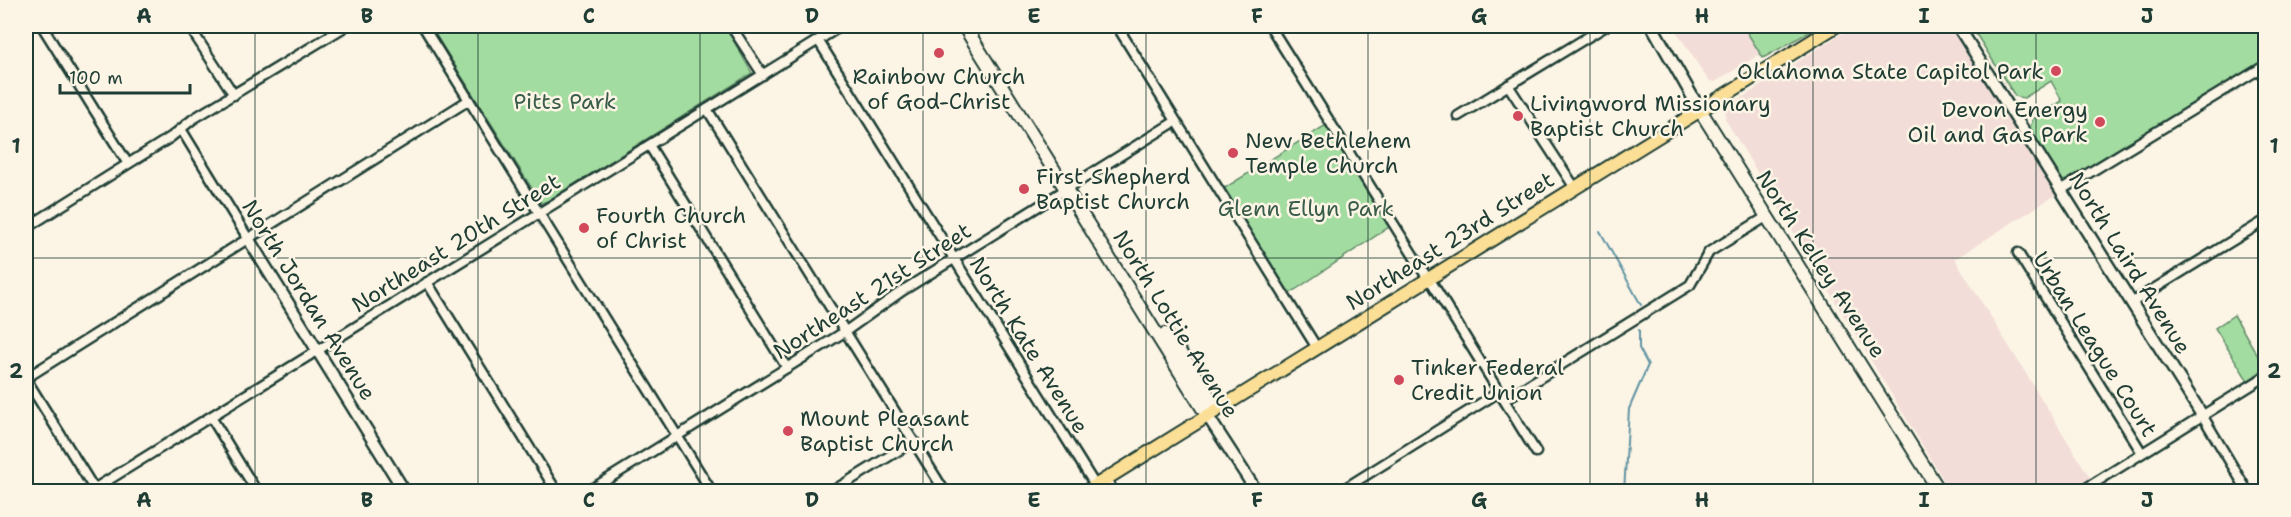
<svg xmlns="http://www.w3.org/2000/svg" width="2291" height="517" font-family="'Shantell Sans',sans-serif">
<rect width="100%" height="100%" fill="#fcf5e5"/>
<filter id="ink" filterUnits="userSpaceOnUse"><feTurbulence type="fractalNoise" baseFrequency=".0167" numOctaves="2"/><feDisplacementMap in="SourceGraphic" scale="12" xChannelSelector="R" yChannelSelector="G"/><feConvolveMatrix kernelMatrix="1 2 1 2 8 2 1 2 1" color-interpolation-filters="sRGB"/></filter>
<g filter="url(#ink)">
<!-- built -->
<path fill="#f3ddd8" d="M1673 26H1743L1760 54 1715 82 1708 80Z
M1853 26H1951L2057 194 1955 259 2091 479 2071 491H1950L1725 119 1726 108Z"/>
<!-- green -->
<path fill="#a3dca0" stroke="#618c6a" stroke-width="1.5" d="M430 26H725L752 73 548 201 541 203Z
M1743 26H1820L1763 58Z
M1971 26H2265V61L2067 184 2060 181 2030 128 2033 119 2062 101 2051 81 2024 98 2015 96Z
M1326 125 1389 227 1289 294 1223 189Z
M2234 315 2265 368 2248 381 2215 328Z"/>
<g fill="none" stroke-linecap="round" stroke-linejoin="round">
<!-- stream -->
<path stroke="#6092a3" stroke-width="2" d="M1600 231 1641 305
M1624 492 1629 409 1648 365 1639 348V330"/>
<!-- minor casing -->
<g stroke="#1f3d34" stroke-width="13">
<path id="minor" d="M42 26 128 164
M189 26 234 95
M423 26 712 492
M731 26 763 75
M1117 26 1317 348
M1270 26 1428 279
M818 40 1095 485
M1508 85 1575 188
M707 109 945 492
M1458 116 1606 26
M181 129 249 240
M649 145 787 368
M2061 190 2266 65
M26 228 171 137 193 119 346 26
M2018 253 2142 453
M1429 278 1536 452
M427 282 557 492
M2131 303 2266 220
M26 378 469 100
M26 379 96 492
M1504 400 1690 285 1709 252 1766 217
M2202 415 2248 492
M211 417 257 492
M1106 479 1114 492
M89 492 841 26
M587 492 846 331 902 291 1176 121
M831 492 914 441
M1339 492 1499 392
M2080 492 2266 376"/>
</g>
<!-- tertiary casing -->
<g stroke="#1f3d34" stroke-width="15">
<path id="tertiary" d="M1652 26 1700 110
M1958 26 2202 415
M249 240 405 492
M1207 415 1257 492"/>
</g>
<!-- secondary casing -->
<g stroke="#1f3d34" stroke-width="16">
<path id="secondary" d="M964 26 1207 415
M1700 110 1940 492
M1165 334 1190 366 1217 409"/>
</g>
<!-- primary casing -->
<g stroke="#1f3d34" stroke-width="16">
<path id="primary" d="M1085 492 1836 26"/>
</g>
<!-- minor -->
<use href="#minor" stroke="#fcf5e5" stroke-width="8"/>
<!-- tertiary -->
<use href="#tertiary" stroke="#fcf5e5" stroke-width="10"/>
<!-- secondary -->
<use href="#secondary" stroke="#fcf5e5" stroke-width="12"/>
<!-- primary -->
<use href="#primary" stroke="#fbdf96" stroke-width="12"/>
</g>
</g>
<!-- grid -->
<path fill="none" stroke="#1f3d34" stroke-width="1.5" stroke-opacity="0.55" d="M255 26V492M478 26V492M700 26V492M923 26V492M1146 26V492M1368 26V492M1590 26V492M1813 26V492M2036 26V492M26 258H2266"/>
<!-- markers -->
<g fill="#d1495b" stroke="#fcf5e5" stroke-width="2">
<circle cx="939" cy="53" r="6"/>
<circle cx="2056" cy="71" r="6"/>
<circle cx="1518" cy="116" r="6"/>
<circle cx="2100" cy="122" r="6"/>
<circle cx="1233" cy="153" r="6"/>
<circle cx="1024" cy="189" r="6"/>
<circle cx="584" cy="228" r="6"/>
<circle cx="1399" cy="380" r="6"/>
<circle cx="788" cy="431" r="6"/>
</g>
<g text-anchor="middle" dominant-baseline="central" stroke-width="5" stroke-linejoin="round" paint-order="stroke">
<!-- poi labels -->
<g font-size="22" fill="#1f3d34" stroke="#fcf5e5" text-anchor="start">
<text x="2044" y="71" text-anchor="end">Oklahoma State Capitol Park</text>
<text x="939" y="76" text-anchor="middle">Rainbow Church<tspan x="939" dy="25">of God-Christ</tspan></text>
<text x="1530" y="103">Livingword Missionary<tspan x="1530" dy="25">Baptist Church</tspan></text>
<text x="2088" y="109" text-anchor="end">Devon Energy<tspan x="2088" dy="25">Oil and Gas Park</tspan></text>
<text x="1245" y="140">New Bethlehem<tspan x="1245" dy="25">Temple Church</tspan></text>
<text x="1036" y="176">First Shepherd<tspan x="1036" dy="25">Baptist Church</tspan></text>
<text x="596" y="215">Fourth Church<tspan x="596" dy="25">of Christ</tspan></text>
<text x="1411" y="367">Tinker Federal<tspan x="1411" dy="25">Credit Union</tspan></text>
<text x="800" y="418">Mount Pleasant<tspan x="800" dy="25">Baptist Church</tspan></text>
</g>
<!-- park labels -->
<g font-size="22" fill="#395d4a" stroke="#fcf5e5">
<text x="565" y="101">Pitts Park</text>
<text x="1306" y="208">Glenn Ellyn Park</text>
</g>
<!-- street labels -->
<g font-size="22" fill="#1f3d34" stroke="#fcf5e5">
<text transform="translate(1450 241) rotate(-32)">Northeast 23rd Street</text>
<text transform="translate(456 243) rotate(-32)">Northeast 20th Street</text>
<text transform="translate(2130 263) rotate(58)">North Laird Avenue</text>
<text transform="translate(1821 264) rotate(57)">North Kelley Avenue</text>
<text transform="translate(872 291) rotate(-33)">Northeast 21st Street</text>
<text transform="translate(309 300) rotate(58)">North Jordan Avenue</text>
<text transform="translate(1176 324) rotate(58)">North Lottie Avenue</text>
<text transform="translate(2095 344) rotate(58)">Urban League Court</text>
<text transform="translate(1029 345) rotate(58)">North Kate Avenue</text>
</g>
</g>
<!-- margin -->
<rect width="2291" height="517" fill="none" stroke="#fcf5e5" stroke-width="66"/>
<!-- scale -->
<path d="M60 84v9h130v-9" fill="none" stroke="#1f3d34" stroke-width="3"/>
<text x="69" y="84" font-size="18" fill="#1f3d34" stroke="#fcf5e5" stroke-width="4.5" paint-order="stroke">100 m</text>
<rect x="33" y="33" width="2225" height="451" fill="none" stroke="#1f3d34" stroke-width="2"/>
<g font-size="20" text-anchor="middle" font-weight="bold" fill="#1f3d34">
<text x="144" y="23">A</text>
<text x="367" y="23">B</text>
<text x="589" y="23">C</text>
<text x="812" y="23">D</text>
<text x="1034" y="23">E</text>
<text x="1257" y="23">F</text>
<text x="1479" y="23">G</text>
<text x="1702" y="23">H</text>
<text x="1924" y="23">I</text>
<text x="2147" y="23">J</text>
<text x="16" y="153">1</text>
<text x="2274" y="153">1</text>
<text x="16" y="378">2</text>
<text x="2274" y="378">2</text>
<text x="144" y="507">A</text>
<text x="367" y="507">B</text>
<text x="589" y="507">C</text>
<text x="812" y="507">D</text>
<text x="1034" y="507">E</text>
<text x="1257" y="507">F</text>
<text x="1479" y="507">G</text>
<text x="1702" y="507">H</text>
<text x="1924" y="507">I</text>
<text x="2147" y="507">J</text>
</g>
</svg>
